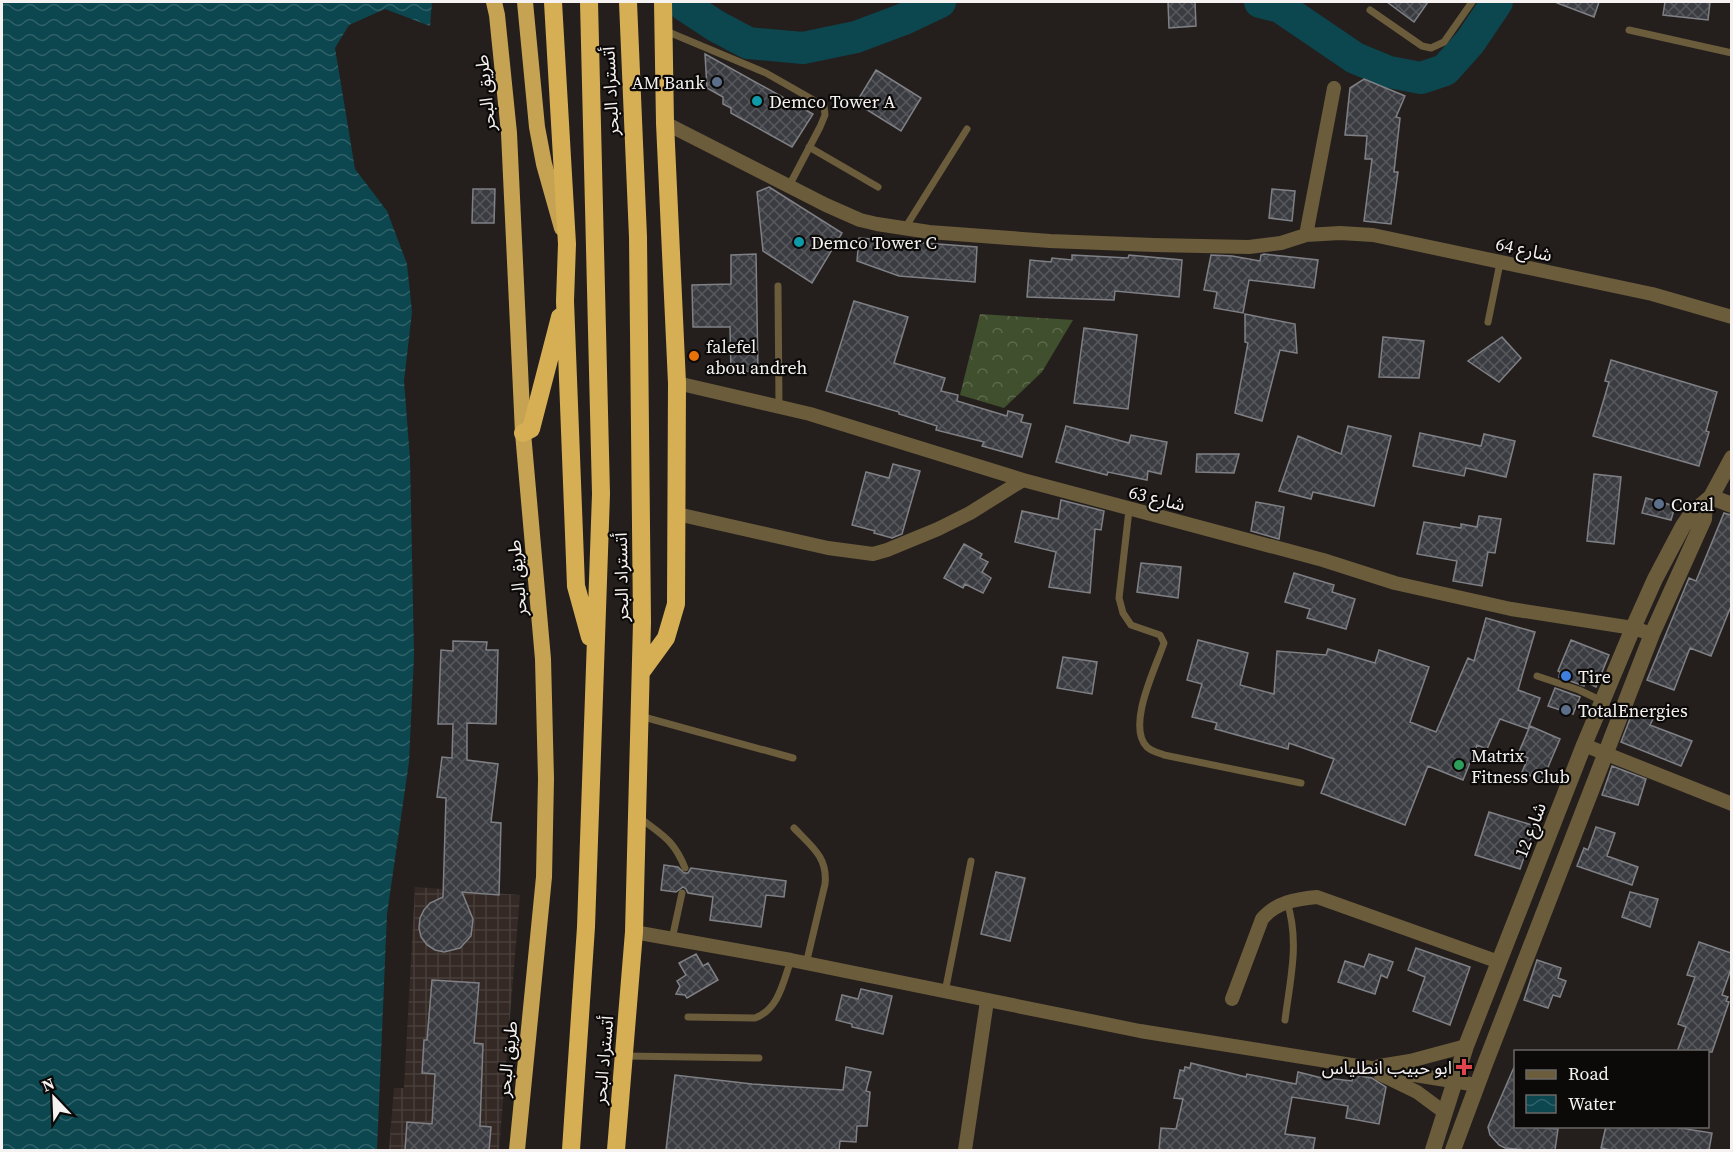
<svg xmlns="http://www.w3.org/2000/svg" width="1733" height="1152" font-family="'Source Serif 4','Noto Sans Arabic',serif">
<defs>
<pattern id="industrial-grid" width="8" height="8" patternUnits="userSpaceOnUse" patternTransform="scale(1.5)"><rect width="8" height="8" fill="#342925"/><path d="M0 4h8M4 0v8" fill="none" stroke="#483e3a"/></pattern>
<pattern id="forest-crowns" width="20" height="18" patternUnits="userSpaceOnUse" patternTransform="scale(1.5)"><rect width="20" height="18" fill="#404f2d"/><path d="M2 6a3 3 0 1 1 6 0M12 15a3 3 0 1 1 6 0" fill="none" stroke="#5c694c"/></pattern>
<pattern id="water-waves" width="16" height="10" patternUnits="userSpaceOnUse" patternTransform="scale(1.5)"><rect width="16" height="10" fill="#0c464e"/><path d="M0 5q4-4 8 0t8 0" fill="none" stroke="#306168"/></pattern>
<pattern id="building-cross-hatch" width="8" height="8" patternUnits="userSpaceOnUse" patternTransform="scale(1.5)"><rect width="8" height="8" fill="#3b3c41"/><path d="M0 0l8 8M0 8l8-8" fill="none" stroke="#58595d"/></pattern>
</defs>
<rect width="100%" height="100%" fill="#241f1d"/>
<!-- industrial -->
<path fill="url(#industrial-grid)" d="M415 887 520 895 499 1150H389L394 1088H404Z"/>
<!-- forest -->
<path fill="url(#forest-crowns)" d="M980 314 1073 320 1042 372 1004 408 960 395Z"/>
<!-- water -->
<path fill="url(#water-waves)" d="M2 2H432L430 26 385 9 349 25 335 48 355 169 387 211 407 264 412 312 404 381 410 459 414 655 409 762 387 914 377 1150H2Z"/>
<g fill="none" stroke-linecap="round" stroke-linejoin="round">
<!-- river -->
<path stroke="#0c464e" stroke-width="32" d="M1260 2 1280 7 1355 58 1389 72 1421 78 1445 70 1470 42 1497 2
M684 5 716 26 748 43 803 48 856 37 904 19 940 2"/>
</g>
<!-- building -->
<path fill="url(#building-cross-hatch)" stroke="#7f8085" stroke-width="1.5" d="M1168 2H1195L1196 26 1169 28Z
M1387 2H1428L1414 22Z
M1557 2H1599L1594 17 1557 3Z
M1665 2H1710L1708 20 1663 15Z
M705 54 813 114 792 147 731 113V108L723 104V97L707 88Z
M876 70 921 98 901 131 856 103Z
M1364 79 1405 96 1396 117 1400 118 1394 172H1398L1391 224 1364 221 1372 159H1365L1367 136 1345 135 1350 88Z
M769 187 842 233 812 283 763 251 757 192Z
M473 189H495L494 223H472Z
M1272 189 1295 191 1292 221 1269 218Z
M859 238 977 247 975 282 899 276 857 261Z
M756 254 758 371 731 372 730 327H693L692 285 731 284V255Z
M1072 255 1128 258 1129 255 1182 260 1179 297 1115 291 1114 300 1027 297 1030 260 1051 262 1052 258 1072 260Z
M1211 255 1232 256 1260 261 1261 255 1264 254 1318 260 1314 288 1249 280 1243 313 1214 308 1217 292 1204 290Z
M854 301 908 317 894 363 945 378 941 391 958 395 957 401 1007 416 1008 411 1023 415 1021 422 1031 424 1022 457 982 446 984 442 936 430 937 426 899 414V412L826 391Z
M1245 314 1295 324 1297 353 1280 350 1262 421 1235 413 1248 343 1245 342Z
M1084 328 1137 335 1128 409 1074 403Z
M1383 337 1424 341 1419 378 1379 377Z
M1502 337 1521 358 1499 382 1468 361Z
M1611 360 1717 392 1706 431 1709 432 1699 466 1593 436 1609 382 1605 381Z
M1066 426 1129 443 1131 435 1167 442 1161 474 1148 471 1147 480 1108 472 1107 475 1056 462Z
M1348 426 1391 436 1374 506 1313 492 1311 499 1279 491 1298 436 1341 454Z
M1420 433 1481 446 1484 434 1515 441 1506 477 1466 468 1464 476 1413 466Z
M1197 454H1239L1234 473 1196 472Z
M893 464 920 471 902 534 892 538 874 533 875 531 852 525 866 472 889 478Z
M1594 474 1621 477 1614 544 1587 541Z
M1646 498 1675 506 1671 520 1642 513Z
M1061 500 1104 511 1101 530 1095 529 1090 593 1049 587 1056 552 1015 542 1022 511 1058 519Z
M1256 502 1284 507 1279 539 1251 531Z
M1724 513 1731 515V606L1711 656 1690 648 1674 690 1647 680 1689 578 1696 581Z
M1479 516 1501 519 1495 553 1488 552 1482 586 1453 581 1457 561 1417 554 1424 522 1461 528V524L1477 527Z
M964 544 982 554 980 558 988 562 982 572 991 578 983 593 965 584 963 588 944 578Z
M1141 563 1181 567 1178 598 1137 592Z
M1294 573 1334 585 1332 592 1355 599 1346 629 1307 618 1310 609 1285 602Z
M1486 618 1535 632 1518 690 1540 698 1528 729 1500 719 1487 749 1477 745 1463 780 1428 766 1405 825 1321 793 1334 759 1289 743 1288 749 1215 729 1217 723 1192 717 1202 684 1187 680 1198 640 1248 653 1240 685 1274 694 1277 651 1326 655 1328 649 1375 663 1379 650 1429 667 1410 722 1436 732 1468 658 1474 661Z
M1571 640 1609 655 1596 687 1586 682 1584 686 1559 677 1560 672 1558 671Z
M453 641 487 642 486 650H498L496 724 467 723V760L498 764 491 822 501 823 499 895 462 892 473 919 471 936 460 948 444 952 435 950 427 945 421 937 419 928 420 918 424 910 430 903 443 897 446 798 437 797 442 757 452 758 453 724H438L441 650 453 651Z
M1063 657 1097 662 1092 694 1057 688Z
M1555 688 1580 697 1573 714 1548 706Z
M1633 711 1653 719 1650 725 1692 741 1681 766 1621 742Z
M1530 726 1560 739 1542 781 1522 772 1528 758 1518 754Z
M1612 766 1646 779 1638 805 1602 795Z
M1489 812 1535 826 1520 869 1475 855Z
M1596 827 1615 833 1607 856 1638 867 1632 885 1577 866 1584 848 1588 850Z
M664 865 678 867 684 873H688L691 868 786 881 784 897 766 895 761 927 710 920 713 897 688 893 686 889 683 887 676 892 661 890Z
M996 872 1025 878 1010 941 981 934Z
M1630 892 1658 899 1650 927 1622 917Z
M1699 942 1731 953V969L1722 995 1728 997 1726 1001 1729 1002 1712 1052H1677L1686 1027 1678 1024 1695 977 1687 975Z
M1416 948 1470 967 1450 1025 1413 1011 1425 977 1408 970Z
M696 954 703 966 708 963 718 980 687 998 685 995 676 994 680 986 677 981 686 975 679 963Z
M1369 954 1393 962 1387 978 1381 975 1375 994 1338 982 1345 961 1364 967Z
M1537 960 1561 968 1558 978 1566 981 1560 997 1553 995 1548 1008 1524 1000Z
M432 980 479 983 474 1043 483 1044 480 1126 491 1127 489 1150H405L407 1122 432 1124 435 1074 422 1073 424 1040H427Z
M861 989 892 996 883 1034 852 1027V1024L836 1020 842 995 858 999Z
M1191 1063 1246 1077 1247 1074 1296 1084 1298 1072 1318 1077 1352 1081 1354 1075 1372 1078 1386 1087 1379 1124 1346 1118 1348 1106 1292 1097 1285 1134 1315 1138 1313 1150H1159L1161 1128 1176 1129 1183 1099 1174 1098 1180 1070 1184 1071 1185 1067 1190 1068Z
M1515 1065V1126L1558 1129 1555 1150H1527L1505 1148 1499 1145 1490 1135 1488 1127Z
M846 1067 871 1072 866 1091 870 1092 867 1126H857L856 1142 840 1141 839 1150H666L675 1075 752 1084 843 1090Z
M1606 1126H1668L1712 1133 1709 1150H1611L1601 1148Z"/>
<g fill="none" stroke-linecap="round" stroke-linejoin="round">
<!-- service -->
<path stroke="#6b5c3b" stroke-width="7" d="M1370 10 1422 46 1431 48 1444 42 1472 2
M1629 30 1732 53
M666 31 766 73 824 106 825 115 820 127 789 186
M809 147 878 187
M905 228 967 129
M778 286 779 407
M1488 322 1500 263
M1129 510 1119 598 1123 613 1131 625 1160 635 1164 643C1156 667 1126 726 1147 747 1151 751 1159 753 1164 755L1301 783
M1537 676 1579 690 1602 701
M640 716 793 758
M640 818C662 835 674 840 685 868
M794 828C811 846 828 857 825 884L806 964
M672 939 682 893
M945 992 971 861
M688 1017 755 1018C779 1009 783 982 791 960
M1285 1020C1290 980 1300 942 1287 902
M624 1056 759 1058"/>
<!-- minor -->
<path stroke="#6b5c3b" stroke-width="14" d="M665 123 826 205 860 220 877 224 929 232 1050 241 1154 245 1249 247 1281 243 1306 235 1340 233 1373 235 1652 294 1732 317
M1306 235 1334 88
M677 383 810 414 1023 480 1323 560 1395 583 1511 609 1633 628 1652 634
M677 514 828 548 873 554 887 550 938 529 970 513 1023 480
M1584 745 1732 804
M634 932 791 960 1140 1031 1477 1085
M1232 999 1262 919C1276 902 1296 899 1317 897L1499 962
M1379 1066 1410 1061 1466 1046
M1380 1074 1417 1092 1444 1112
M965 1150 987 1001"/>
<!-- tertiary -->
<path stroke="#6b5c3b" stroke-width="16" d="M1711 497 1732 505
M1433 1150 1466 1046 1584 745 1633 628 1655 579 1683 526 1692 513 1711 497 1732 458
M1453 1150 1485 1064 1652 634 1704 519 1705 504"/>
<!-- trunk -->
<path stroke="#c6a352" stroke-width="16" d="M494 2 497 15 509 133 523 433 543 659 546 779 544 877 517 1150
M525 2 537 127 544 164 562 228"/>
<!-- motorway -->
<path stroke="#d6af55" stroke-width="18" d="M553 2 567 244 565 301 576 586 590 637
M523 433 531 429 560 317
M642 671 666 638 676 604 677 383 665 123 663 2
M571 1150 586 927 601 494 589 2
M616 1150 634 932 642 622 638 237 628 2"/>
</g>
<!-- markers -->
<g fill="#5c6f8a" stroke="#0c0a09" stroke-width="2">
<circle cx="717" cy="82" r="6"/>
<circle cx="1659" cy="504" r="6"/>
<circle cx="1566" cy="710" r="6"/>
</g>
<g fill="#0f9aa8" stroke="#0c0a09" stroke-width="2">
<circle cx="757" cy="101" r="6"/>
<circle cx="799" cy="242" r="6"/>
</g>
<circle fill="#e8710a" stroke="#0c0a09" stroke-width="2" cx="694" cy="356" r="6"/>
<circle fill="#3f7fe0" stroke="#0c0a09" stroke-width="2" cx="1566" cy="676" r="6"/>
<circle fill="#2e9e5b" stroke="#0c0a09" stroke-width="2" cx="1459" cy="765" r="6"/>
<path fill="#e0444e" stroke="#0c0a09" stroke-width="2" d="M1461 1058h6v6h6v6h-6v6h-6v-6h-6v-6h6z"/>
<g text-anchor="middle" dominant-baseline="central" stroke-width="4.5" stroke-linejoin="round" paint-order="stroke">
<!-- poi labels -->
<g font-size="18" fill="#f6f2f1" stroke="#0c0a09" text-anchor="start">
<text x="705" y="82" text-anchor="end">AM Bank</text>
<text x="769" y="101">Demco Tower A</text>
<text x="811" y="242">Demco Tower C</text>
<text x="706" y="346">falefel<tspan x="706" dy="21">abou andreh</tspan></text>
<text x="1671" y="504">Coral</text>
<text x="1578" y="676">Tire</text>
<text x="1578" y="710">TotalEnergies</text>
<text x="1471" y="755">Matrix<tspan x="1471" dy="21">Fitness Club</tspan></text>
<text x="1452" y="1067" text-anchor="end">ابو حبيب انطلياس</text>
</g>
<!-- street labels -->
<g font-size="18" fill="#f6f2f1" stroke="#0c0a09">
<text transform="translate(610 91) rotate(-93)">أتستراد البحر</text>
<text transform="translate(485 93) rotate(-96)">طريق البحر</text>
<text transform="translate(1524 249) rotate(12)">شارع 64</text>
<text transform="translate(1157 498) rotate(14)">شارع 63</text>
<text transform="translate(621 577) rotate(-91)">أتستراد البحر</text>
<text transform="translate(517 578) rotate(-95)">طريق البحر</text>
<text transform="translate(1530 830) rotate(-69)">شارع 12</text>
<text transform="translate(507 1059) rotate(-84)">طريق البحر</text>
<text transform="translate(603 1060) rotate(-85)">أتستراد البحر</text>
</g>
</g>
<!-- border -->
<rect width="1733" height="1152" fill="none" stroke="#f6f2f1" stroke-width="6"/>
<!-- legend -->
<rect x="1514" y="1050" width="195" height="78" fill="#0c0a09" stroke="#6a6766" stroke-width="1.5"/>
<rect x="1526" y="1070" width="30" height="9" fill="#6b5c3b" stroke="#6a6766" stroke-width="1.5"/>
<text x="1568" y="1080" font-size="18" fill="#f6f2f1">Road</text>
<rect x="1526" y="1095" width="30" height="18" fill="url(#water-waves)" stroke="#6a6766" stroke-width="1.5"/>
<text x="1568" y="1110" font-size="18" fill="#f6f2f1">Water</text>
<!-- north arrow -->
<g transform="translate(54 1098) rotate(337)" stroke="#0c0a09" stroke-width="4.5" paint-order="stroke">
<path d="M0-4.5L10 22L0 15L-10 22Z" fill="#f6f2f1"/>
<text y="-9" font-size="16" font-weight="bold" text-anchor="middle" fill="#f6f2f1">N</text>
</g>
</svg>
